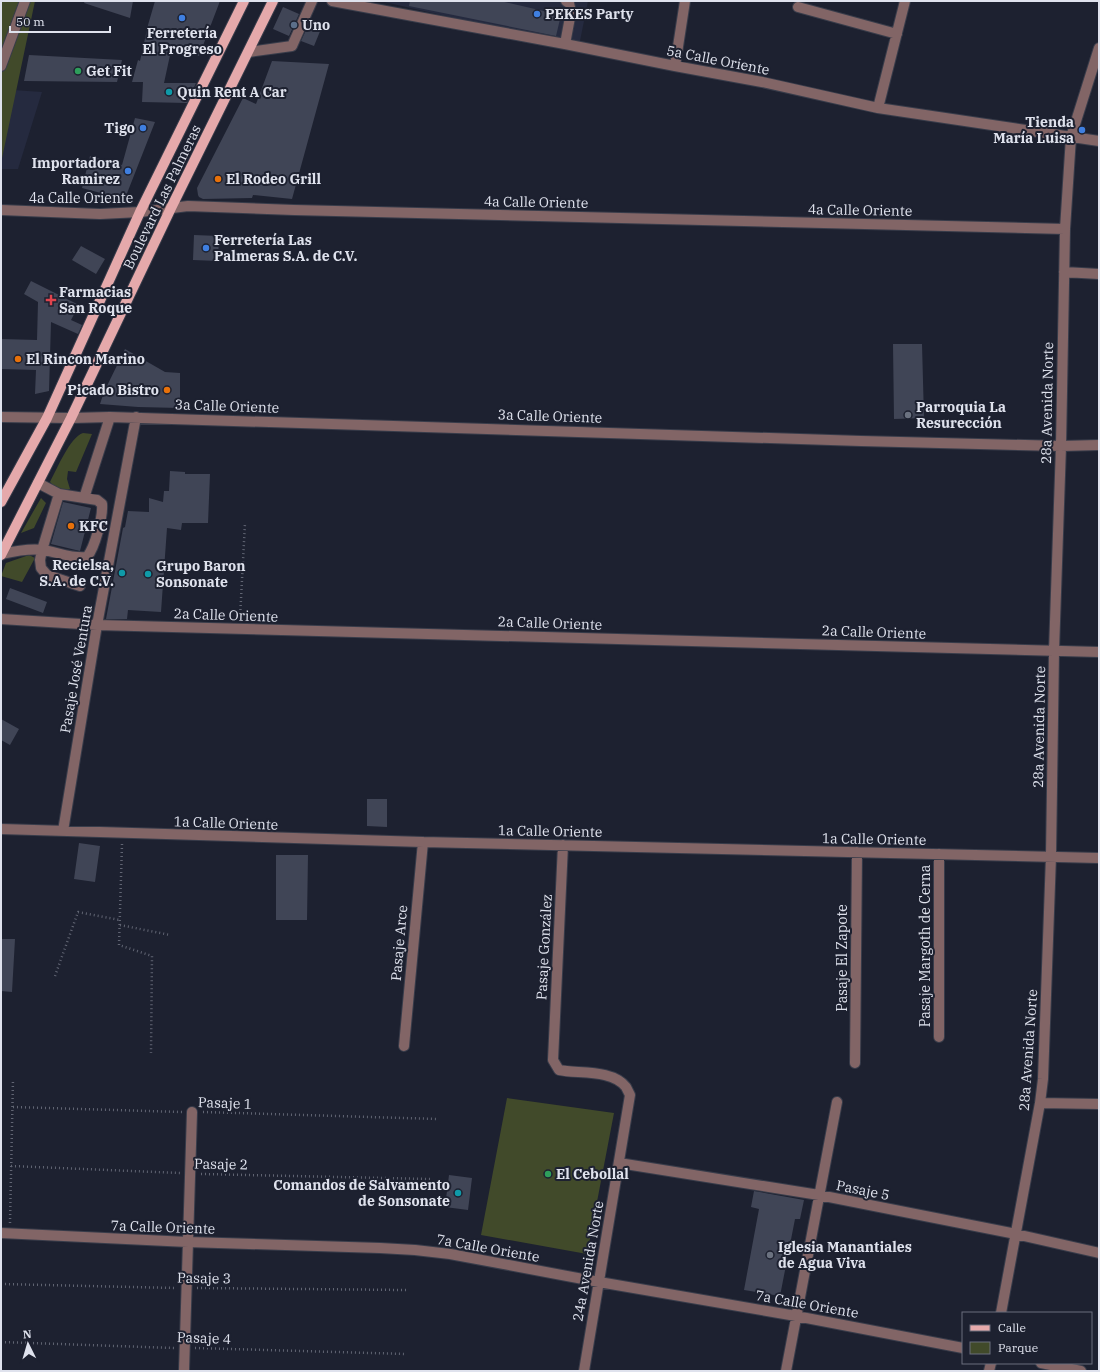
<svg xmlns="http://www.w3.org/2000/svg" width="1100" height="1372" font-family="'IBM Plex Serif',serif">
<rect width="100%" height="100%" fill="#1d2130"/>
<!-- built -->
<path fill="#252a3f" d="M380 1H588L579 46Z
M13 90 42 92 18 169H1V123Z"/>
<!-- green -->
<path fill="#414a2a" d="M1 1H35L1 163Z
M83 433 92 434 76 472 68 471 67 479 70 489 60 492 50 482C57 469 70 437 83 433Z
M41 498 46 503 34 528 21 533Z
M29 555 35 558 22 582 1 576 6 563Z
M507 1098 614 1113 587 1254 481 1235Z"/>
<!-- building -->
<path fill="#404556" d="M85 1H133L130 18 84 3Z
M155 1H220L199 56 172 46 164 83H196L187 103 142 102 143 82H132L138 60 140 61 148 25Z
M410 1H500L561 15 556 36 409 6Z
M283 7 299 14 289 36 273 29Z
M311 19 323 24 314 46 301 41Z
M29 55 122 60 117 82 24 81Z
M272 61 329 64 292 199 253 195 252 198 203 199 199 197 198 195 197 188 243 98 256 104Z
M135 118 155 122 124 201 112 199V196L82 188 90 156 122 165Z
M194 235 219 236 218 261 193 260Z
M81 246 105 259 96 274 72 260Z
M31 281 79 305 71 320 82 325 78 334 51 322 49 391 35 394 36 370 1 369V339L37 340 38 302 24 294Z
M893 344H922L924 418 894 419Z
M125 349 165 372 180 373V408L138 407 100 404 104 392Z
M170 471 185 472V474H210L208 523H182L181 530 167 528 161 612 128 610 127 619H106L123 528 125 527 128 511 149 512V498L163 502 164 491H169Z
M63 502 91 508 80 551 51 544Z
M10 588 47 602 43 613 6 599Z
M1 719 19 729 10 745 1 740Z
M367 799H387V827L367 826Z
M79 843 100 846 95 882 74 879Z
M276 855H308L307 920H276Z
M1 939H15L12 992 1 991Z
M449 1175 472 1178 468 1210 445 1207Z
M754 1191 804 1200 800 1219H795L780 1296 744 1290 759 1209 751 1207Z"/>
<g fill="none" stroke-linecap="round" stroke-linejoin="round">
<!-- minor casing -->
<g stroke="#383c4a" stroke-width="12">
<path id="minor" d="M332 1 565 44 675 66 762 82 878 108 1099 141
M798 7 897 34
M565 44 571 12 569 3 566 1
M249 52 292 46 312 1
M1 66 25 1
M675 66 685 1
M878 108 905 1
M1 210 100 214 140 212 188 206 294 210 1065 229
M1064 272 1099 274
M1 417 71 418 110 417 861 441 1061 446 1099 445
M59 494 42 550 40 560 41 568 47 575 80 586
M84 498 110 417
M2 554C15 551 29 548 43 550 57 552 72 559 87 557 95 547 103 517 102 504L97 500 59 494 38 483
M1 619 97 625 1099 652
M1 829 423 842 1099 858
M63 831 97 625 136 417
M563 845 553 1060 559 1070C578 1074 612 1069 626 1087 627 1089 629 1093 630 1095L584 1371
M939 1037V854
M404 1046 423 842
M855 1063 857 852
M1040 1103 1099 1104
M619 1163 819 1195 1016 1234 1099 1253
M1 1233 188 1242 380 1248 415 1250 450 1254 599 1282 796 1316 963 1348
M1001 1313 1040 1103 1043 1079 1051 856 1054 651 1061 446 1065 229 1071 137 1099 48
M1041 1363 1081 1371
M184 1371 192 1112
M786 1371 837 1102
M989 1371 991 1363"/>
</g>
<!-- major casing -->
<g stroke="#383c4a" stroke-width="12">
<path id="major" d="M1 502 47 418 140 212 244 1
M1 555 71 418 171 208 273 1"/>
</g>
<!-- path -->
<path stroke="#616573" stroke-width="2.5" stroke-dasharray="1 3" stroke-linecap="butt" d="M240 618 245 523
M122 844 119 945 152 956 151 1053
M120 925 170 935
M55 976 78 912 120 920
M13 1107 182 1112
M203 1112 437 1119
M11 1166 180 1173
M201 1174 430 1179
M10 1223 13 1079
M1 1284 176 1288
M197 1288 406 1290
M1 1342 174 1348
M195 1348 406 1354"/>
<!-- minor -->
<use href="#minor" stroke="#826566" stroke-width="10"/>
<!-- major -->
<use href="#major" stroke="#e5a9ab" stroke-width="10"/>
</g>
<!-- markers -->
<g fill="#3f7fe0" stroke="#1d2130" stroke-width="1.5">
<circle cx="537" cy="14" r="4"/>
<circle cx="182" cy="18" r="4"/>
<circle cx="143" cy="128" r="4"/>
<circle cx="1082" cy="130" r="4"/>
<circle cx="128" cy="171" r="4"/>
<circle cx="206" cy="248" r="4"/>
</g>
<circle fill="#5c6f8a" stroke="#1d2130" stroke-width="1.5" cx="294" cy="25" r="4"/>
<g fill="#2e9e5b" stroke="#1d2130" stroke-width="1.5">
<circle cx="78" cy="71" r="4"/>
<circle cx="548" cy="1174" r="4"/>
</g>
<g fill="#0f9aa8" stroke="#1d2130" stroke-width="1.5">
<circle cx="169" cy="92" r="4"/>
<circle cx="122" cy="573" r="4"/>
<circle cx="148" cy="574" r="4"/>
<circle cx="458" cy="1193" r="4"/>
</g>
<g fill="#e8710a" stroke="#1d2130" stroke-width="1.5">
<circle cx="218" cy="179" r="4"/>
<circle cx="18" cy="359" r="4"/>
<circle cx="167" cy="390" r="4"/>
<circle cx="71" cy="526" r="4"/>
</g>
<path fill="#e0444e" stroke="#1d2130" stroke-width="1.5" d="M49 294h4v4h4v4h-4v4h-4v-4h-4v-4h4z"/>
<g fill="#6b7280" stroke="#1d2130" stroke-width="1.5">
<circle cx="908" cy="415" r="4"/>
<circle cx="770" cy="1255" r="4"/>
</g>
<g text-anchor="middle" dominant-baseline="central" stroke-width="4" stroke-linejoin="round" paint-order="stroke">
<!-- poi labels -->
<g font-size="14" font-weight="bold" fill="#dfe2ed" stroke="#1d2130" text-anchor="start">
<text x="545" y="14">PEKES Party</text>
<text x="302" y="25">Uno</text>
<text x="182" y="33" text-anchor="middle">Ferretería<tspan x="182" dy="16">El Progreso</tspan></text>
<text x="86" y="71">Get Fit</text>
<text x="177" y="92">Quin Rent A Car</text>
<text x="1074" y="122" text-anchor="end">Tienda<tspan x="1074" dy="16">María Luisa</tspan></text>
<text x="135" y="128" text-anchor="end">Tigo</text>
<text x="120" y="163" text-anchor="end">Importadora<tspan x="120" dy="16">Ramirez</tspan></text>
<text x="226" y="179">El Rodeo Grill</text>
<text x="214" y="240">Ferretería Las<tspan x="214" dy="16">Palmeras S.A. de C.V.</tspan></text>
<text x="59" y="292">Farmacias<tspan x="59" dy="16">San Roque</tspan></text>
<text x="26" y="359">El Rincon Marino</text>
<text x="159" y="390" text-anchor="end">Picado Bistro</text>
<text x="916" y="407">Parroquia La<tspan x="916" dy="16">Resurección</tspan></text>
<text x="79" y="526">KFC</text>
<text x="114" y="565" text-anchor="end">Recielsa,<tspan x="114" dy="16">S.A. de C.V.</tspan></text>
<text x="156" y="566">Grupo Baron<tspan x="156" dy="16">Sonsonate</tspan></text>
<text x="556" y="1174">El Cebollal</text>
<text x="450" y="1185" text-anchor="end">Comandos de Salvamento<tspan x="450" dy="16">de Sonsonate</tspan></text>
<text x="778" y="1247">Iglesia Manantiales<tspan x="778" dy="16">de Agua Viva</tspan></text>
</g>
<!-- street labels -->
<g font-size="14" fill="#dfe2ed" stroke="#1d2130">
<text transform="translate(718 60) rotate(11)">5a Calle Oriente</text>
<text transform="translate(162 197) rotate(-64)">Boulevard Las Palmeras</text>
<text x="81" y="198">4a Calle Oriente</text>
<text transform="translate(536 202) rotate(1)">4a Calle Oriente</text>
<text transform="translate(860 210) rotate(1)">4a Calle Oriente</text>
<text transform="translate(1047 403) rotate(-89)">28a Avenida Norte</text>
<text transform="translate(227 406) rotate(2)">3a Calle Oriente</text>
<text transform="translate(550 416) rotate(2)">3a Calle Oriente</text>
<text transform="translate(226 615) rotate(2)">2a Calle Oriente</text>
<text transform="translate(550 623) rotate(2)">2a Calle Oriente</text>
<text transform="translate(874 632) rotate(2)">2a Calle Oriente</text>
<text transform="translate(76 669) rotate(-80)">Pasaje José Ventura</text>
<text transform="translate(1039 727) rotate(-89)">28a Avenida Norte</text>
<text transform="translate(226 823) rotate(2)">1a Calle Oriente</text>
<text transform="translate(550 831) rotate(1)">1a Calle Oriente</text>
<text transform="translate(874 839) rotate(1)">1a Calle Oriente</text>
<text transform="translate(399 943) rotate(-85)">Pasaje Arce</text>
<text transform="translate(925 946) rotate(-90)">Pasaje Margoth de Cerna</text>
<text transform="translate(544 947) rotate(-87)">Pasaje González</text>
<text transform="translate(842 958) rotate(-90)">Pasaje El Zapote</text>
<text transform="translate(1028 1050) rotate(-86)">28a Avenida Norte</text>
<text transform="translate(225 1103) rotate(2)">Pasaje 1</text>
<text transform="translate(221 1164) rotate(1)">Pasaje 2</text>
<text transform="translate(863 1190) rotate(11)">Pasaje 5</text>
<text transform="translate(163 1227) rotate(2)">7a Calle Oriente</text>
<text transform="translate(488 1248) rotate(10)">7a Calle Oriente</text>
<text transform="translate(588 1261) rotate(-80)">24a Avenida Norte</text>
<text transform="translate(204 1278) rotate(1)">Pasaje 3</text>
<text transform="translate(807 1304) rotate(10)">7a Calle Oriente</text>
<text transform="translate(204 1338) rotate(2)">Pasaje 4</text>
</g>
</g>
<!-- border -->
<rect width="1100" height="1372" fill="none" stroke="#dfe2ed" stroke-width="4"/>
<!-- legend -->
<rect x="962" y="1312" width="130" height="52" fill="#1d2130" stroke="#6b6e7c"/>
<rect x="970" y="1325" width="20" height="6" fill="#e5a9ab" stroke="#6b6e7c"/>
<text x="998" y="1332" font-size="12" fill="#dfe2ed">Calle</text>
<rect x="970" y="1342" width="20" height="12" fill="#414a2a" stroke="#6b6e7c"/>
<text x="998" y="1352" font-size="12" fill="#dfe2ed">Parque</text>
<!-- north arrow -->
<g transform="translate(28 1344) rotate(355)" stroke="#1d2130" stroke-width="3" paint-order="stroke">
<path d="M0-3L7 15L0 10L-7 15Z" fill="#dfe2ed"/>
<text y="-6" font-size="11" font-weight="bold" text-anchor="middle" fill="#dfe2ed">N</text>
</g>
<!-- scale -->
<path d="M10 26v6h100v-6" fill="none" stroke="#dfe2ed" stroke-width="2"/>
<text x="16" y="26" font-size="12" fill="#dfe2ed" stroke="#1d2130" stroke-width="3" paint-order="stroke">50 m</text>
</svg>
